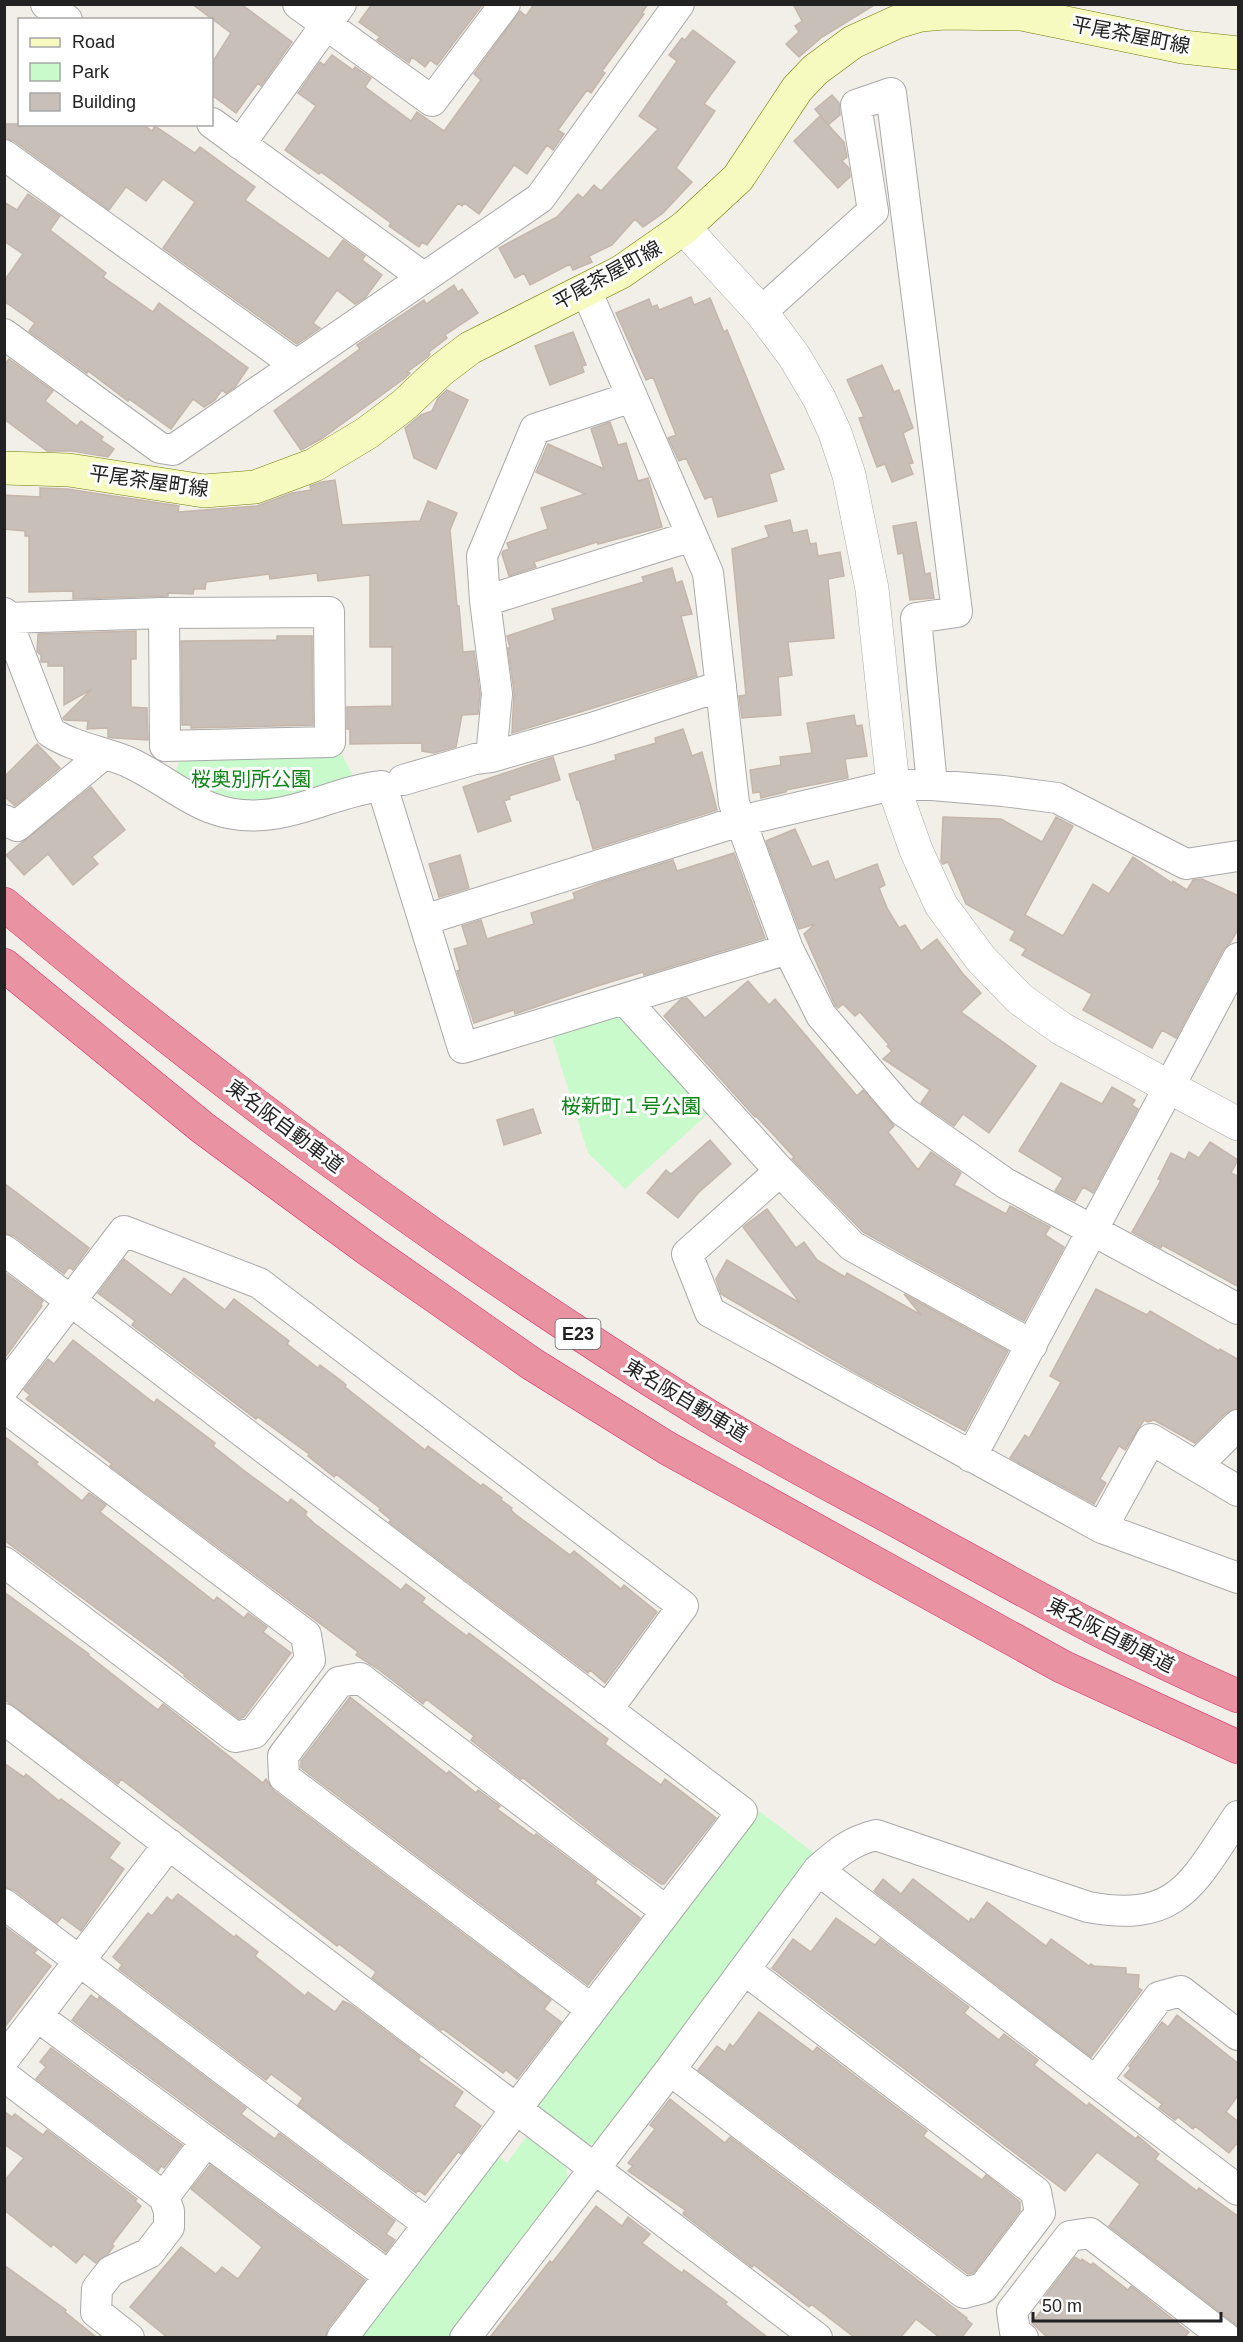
<svg xmlns="http://www.w3.org/2000/svg" width="1243" height="2342" font-family="Arial,'Noto Sans JP',sans-serif">
<rect width="100%" height="100%" fill="#f2efe9"/>
<!-- park -->
<path fill="#c8facc" d="M340 751 353 776 266 804H246L197 790 174 777 181 756Z
M611 1013 623 1017 711 1111 625 1189 588 1153 553 1040 557 1030Z
M759 1811 818 1856 599 2143 586 2145 532 2104Z
M527 2136 566 2167 569 2186 453 2337 358 2338 496 2155 507 2163Z"/>
<!-- building -->
<path fill="#c7bfb8" stroke="#c4b6ab" stroke-width="1.5" d="M192 4H241L292 42 261 86 258 83 236 113 212 95V63L231 33Z
M372 4H483L437 65 430 60 425 67 412 57 409 63 377 40 380 37 359 22Z
M534 4H648L642 13 644 14 602 71 605 73 591 93 587 90 558 130 564 134 553 150 547 145 527 174 514 165 479 214 464 203 462 206 458 203 427 245 422 242 419 247 389 226 391 223 321 172 319 174 285 150 316 106 298 93 320 62 324 65 332 55 353 70 355 67 371 78 365 87 411 121 417 112 444 131 481 80 474 74 520 11 526 16Z
M793 4H876L822 37 799 57 786 44 799 32 795 26 802 21Z
M693 30 735 62 704 104 715 111 676 168 692 182 663 213 643 227 635 219 612 245 589 256 592 262 573 270 570 264 530 285 524 273 515 278 499 248 557 217 578 194 583 198 594 185 601 191 658 129 639 116 677 61 669 55 682 38 685 40Z
M832 95 839 103 840 115 828 125 815 109Z
M820 116 844 142 847 157 842 161 849 168 850 177 838 188 794 141Z
M4 124H142L152 131 155 126 195 153 200 147 255 187 245 200 329 259 343 240 365 256 362 260 382 275 365 298 355 304 337 290 313 323 320 328 297 344 163 248 195 202 163 179 146 201 126 187 109 210 14 141 4 138Z
M28 194 60 216 50 230 106 273 103 277 153 312 159 303 248 368 235 387 226 393 222 390 215 400 204 407 193 399 171 429 129 399 128 401 88 371 87 373 29 331 35 323 4 301V281L23 254 4 241V202L17 210Z
M454 285 458 292 462 289 478 313 445 335 447 338 429 352 430 354 428 357 407 372 410 373 405 378 321 439 301 450 274 411 360 349 357 345 424 300 426 304Z
M691 297 694 305 710 298 724 332 727 330 784 469 769 474 777 501 718 517 712 496 705 499 686 458 679 461 668 438 676 435 653 377 646 380 616 313 649 299 652 307 657 305 659 310Z
M573 332 586 365 582 366 584 372 550 385 535 346Z
M9 359 53 391 45 401 77 426 81 421 103 437 101 440 114 449 108 457 72 451H47L4 419V365Z
M882 365 894 392 899 390 913 428 903 433 913 463 909 464 913 474 892 482 885 464 877 467 859 418 864 417 847 380Z
M447 390 468 400 436 469 414 458 405 428 421 415 432 411 438 398Z
M610 422 618 445 626 443 638 481 648 478 662 527 598 544 597 542 534 562 536 567 509 576 502 554 503 551 509 549 507 543 548 529 541 508 585 494 536 472 548 444 604 469 591 429Z
M335 480 342 525 420 521 428 501 457 513 450 530 457 606H459L463 652 474 651 480 694 478 714 462 715 456 747 434 753 422 751V743L350 744V729H347V707L392 706V647H370V575L318 581 317 573 270 579 269 574 206 582 205 589H194L193 594 168 593V596L73 599V591L29 592V536H25V531L4 529V495L40 497V488L67 489 179 506 178 512 257 506 292 493 311 490 310 486 322 482Z
M790 520 793 533 807 530 810 544 816 543 818 556 840 552 844 576 828 579 834 638 788 642 792 675 778 677 781 715 742 718 739 696 746 695 732 549 769 537 765 526Z
M916 522 925 574 930 573 934 598 910 600 903 553 898 554 893 526Z
M672 568 676 583 682 581 692 614 681 616 697 676 512 733 514 692 508 648H510L507 636 555 620 552 609 644 582 642 577Z
M136 631V659H131V707L147 708 148 740 114 738 108 737V728L87 729 88 721 64 720 63 718 92 689 64 705V666H48V662H41V655L37 652 38 634Z
M277 636H312L313 725 191 728V725H182L181 641 277 640Z
M854 715 856 726 862 725 867 756 845 759 848 778 786 790V792L761 798 760 792 753 793 750 770 781 765 780 757 812 753 807 723Z
M683 729 692 756 702 752 717 810 593 849 579 800H577L569 774 616 760 615 755 656 743 655 738Z
M37 744 60 768 15 806 4 796V777Z
M553 757 560 780 509 796 510 799 504 801 511 821 478 832 463 787Z
M91 787 125 830 92 857 98 864 73 885 48 854 24 875 6 855Z
M943 817 1001 819 1042 842 1056 817 1073 826 1025 915 1063 936 1093 884 1109 894 1133 857 1172 883 1173 881 1187 890 1193 880 1202 879 1239 896V928L1230 943 1223 950 1176 1038 1162 1030 1152 1048 1083 1010 1092 994 1022 955 1026 949 1010 940 1015 931 966 904 948 862 943 864 941 861Z
M795 829 812 867 828 861 835 880 877 864 885 885 879 888 887 908 899 928 905 925 921 951 937 939 963 974 981 993 961 1012 1036 1066 989 1133 963 1114 954 1126 921 1103 930 1090 883 1059 892 1051 887 1046 889 1045 860 1012 855 1016 843 1004 838 1008 835 1005 804 934 815 924 799 929 766 841Z
M734 853 765 938 644 975 643 972 594 987 515 1014 514 1010 474 1023 457 971 460 970 454 949 468 945 462 926 481 920 487 939 534 924 531 913 575 899 573 893 602 882 673 860 677 871Z
M460 855 469 888 439 897 429 864Z
M748 981 769 1005 775 999 857 1096 863 1090 894 1126 888 1132 918 1170 931 1152 961 1173 954 1185 1006 1214 1010 1206 1050 1227 1045 1235 1064 1247 1024 1321 863 1232 792 1159 794 1157 756 1116 755 1117 664 1016 681 999 687 998 705 1018Z
M1061 1083 1102 1104 1112 1087 1135 1100 1132 1105 1138 1109 1093 1193 1083 1187 1075 1201 1055 1191 1063 1178 1019 1151Z
M533 1109 541 1133 504 1145 497 1120Z
M710 1140 731 1164 698 1193 678 1218 647 1193 666 1170 671 1174Z
M1210 1142 1238 1160 1231 1173 1239 1177V1287L1162 1245 1161 1248 1132 1232 1161 1180 1158 1179 1171 1153 1185 1160 1189 1152 1199 1158Z
M4 1183 89 1248 73 1270 69 1267 64 1274 14 1236 4 1233Z
M767 1209 796 1248 804 1242 817 1260 845 1277 847 1273 921 1315 904 1294 1008 1351 965 1431 860 1375 721 1294 716 1279 727 1260 800 1303 743 1227Z
M124 1259 171 1295 184 1278 225 1310 234 1299 289 1341 287 1344 318 1368 320 1365 343 1382 346 1385 345 1387 425 1450 428 1446 481 1486 483 1484 502 1498 501 1500 512 1508 511 1510 515 1514 570 1555 574 1551 621 1589 624 1585 657 1612 605 1683 590 1670 588 1673 389 1522 391 1520 379 1510 381 1509 336 1474 334 1477 308 1456 309 1454 258 1417 256 1419 132 1325 135 1321 98 1293Z
M4 1272 43 1301 41 1304 42 1306 4 1359Z
M1096 1289 1147 1315 1150 1311 1219 1351 1220 1349 1239 1360V1408L1226 1413 1195 1443 1154 1420 1148 1422 1144 1420 1125 1450 1119 1446 1100 1479 1106 1483 1094 1504 1010 1458 1025 1435 1029 1438 1061 1382 1050 1376Z
M73 1340 154 1403 157 1399 215 1443 213 1446 246 1472 288 1503 291 1499 307 1512 305 1515 315 1524 401 1590 406 1584 425 1598 422 1602 436 1613 467 1636 469 1633 608 1739 605 1744 661 1785 665 1779 716 1818 664 1884H661L618 1853 523 1778 521 1779 471 1740 474 1736 426 1699 423 1704 378 1669 356 1655 358 1652 110 1466 112 1464 26 1399 30 1395 24 1390 48 1359 54 1364Z
M4 1436 38 1462 36 1464 82 1501 89 1493 106 1505 100 1512 214 1601 217 1597 244 1618 248 1613 267 1627 263 1632 291 1653 244 1717 239 1719 184 1676 185 1675 162 1657 4 1540Z
M4 1592 89 1654 88 1655 158 1710 163 1704 263 1783 266 1779 274 1791 551 2000 544 2009 561 2022 517 2079 506 2070 503 2073 443 2029 441 2030 372 1978 376 1972 339 1944 337 1946 121 1779 118 1784 4 1699Z
M350 1697 447 1774 449 1771 476 1793 478 1790 500 1806 497 1809 534 1836 536 1834 597 1880 595 1883 640 1918 588 1985 301 1768V1761Z
M4 1763 24 1777 26 1774 59 1801 61 1799 120 1843 109 1858 124 1869 81 1931 62 1917 57 1923 14 1890 4 1887Z
M883 1879 901 1894 913 1879 969 1922 971 1918 974 1920 987 1902 1046 1946 1051 1939 1089 1966 1091 1964 1094 1966 1126 1968V1974L1139 1975 1138 1988 1142 1990 1091 2057 874 1891Z
M178 1894 234 1937 236 1935 258 1952 255 1956 305 1996 308 1992 335 2012 343 2001 351 2005 420 2057 418 2060 463 2092 454 2106 481 2126 461 2154 458 2152 425 2195 418 2190 416 2193 298 2105 303 2098 271 2074 266 2080 119 1969 122 1965 113 1957 148 1913 152 1916 167 1897 172 1901Z
M836 1918 875 1945 880 1939 969 2007 964 2013 999 2040 1004 2034 1038 2060 1034 2065 1087 2106 1089 2103 1136 2139 1138 2136 1159 2154 1155 2159 1197 2191 1199 2188 1239 2217V2327L1109 2226 1140 2184 1097 2152 1065 2191 772 1968 793 1939 811 1952Z
M4 1926 37 1950 34 1953 51 1966 4 2028Z
M91 1995 98 2000 99 1997 246 2108 241 2114 275 2139 279 2133 395 2221 386 2234 395 2240 386 2252 72 2020Z
M759 2012 813 2052 817 2047 927 2131 923 2136 982 2180 986 2175 1020 2202V2211L973 2273 968 2274 698 2070 717 2046 725 2052 730 2044 733 2047Z
M1177 2015 1239 2064V2094L1226 2112 1239 2122V2141L1229 2153 1195 2126 1193 2129 1178 2117 1175 2120 1159 2108 1162 2104 1124 2076 1131 2068 1129 2066 1162 2022 1168 2027Z
M51 2048 182 2145 164 2168 161 2166 158 2171 36 2079 46 2067 40 2062Z
M670 2099 725 2143 730 2137 967 2318 966 2319 972 2324 962 2337H939L916 2319 901 2337H854L811 2304 809 2307 754 2265 752 2267 683 2214 685 2210 628 2171 633 2166 628 2163 655 2129 650 2125Z
M4 2111 12 2117 15 2114 43 2135 47 2130 137 2199 135 2201 141 2206 112 2244 114 2246 108 2254 96 2263 84 2254 76 2263 53 2244 51 2247 4 2210V2181L24 2158 4 2144Z
M210 2165 365 2280 328 2328 325 2337H167L130 2307 181 2247 216 2274 222 2267 238 2279 262 2247 191 2189Z
M596 2206 622 2226 628 2217 650 2234 642 2243 682 2273 684 2270 727 2302 725 2304 767 2337H490L550 2261 552 2263Z
M1075 2257 1081 2261 1082 2259 1091 2265 1093 2263 1128 2290 1131 2286 1189 2332 1185 2337H1047L1032 2323 1044 2307 1040 2303Z
M4 2265 66 2310 65 2312 96 2337H4Z"/>
<g fill="none" stroke-linecap="round" stroke-linejoin="round">
<!-- minor casing -->
<g stroke="#a9a9a9" stroke-width="32">
<path id="minor" d="M46 4 67 20
M298 4 432 101 505 4
M212 123 423 277
M240 144 341 4
M4 155 296 365
M586 290 708 573 734 803 788 949 821 1015 903 1111 1005 1183 1238 1309
M761 312 873 211 856 105 891 93 957 612 916 618 932 785
M4 334 160 448 173 450 540 198 679 4
M692 536 485 601 497 694 491 757 592 728 721 686
M485 601 482 556 535 429 632 397
M4 613 50 732C73 747 101 751 126 761 176 783 202 820 263 815 304 812 342 790 382 786L463 1048 788 949
M6 618 164 613 329 612 330 742 165 746 164 613
M403 780 475 759 491 757
M4 820 17 826 104 754
M424 920 740 821 893 785H932L1003 791 1057 798 1186 864 1238 856
M624 999 780 1171 852 1246 1032 1345
M780 1171 687 1254 710 1312 1102 1528 1238 1578
M4 1250 742 1812 342 2338
M4 1388 124 1231 259 1283 683 1606 607 1710
M4 1407 306 1635 310 1660 254 1733 235 1737 4 1562
M971 1457 1238 958
M1196 1466 1238 1425
M1102 1528 1151 1439 1238 1491
M4 1719 817 2338
M818 1870 1238 2190
M4 1904 428 2224
M591 2009 284 1777 283 1756 339 1682 360 1678 666 1911
M37 2016 206 2141 164 2197
M4 2059 169 1844
M670 2070 964 2293 983 2288 1040 2213 1036 2192 745 1970
M4 2076 164 2197 169 2211V2227L149 2253 111 2271 97 2289 96 2312 129 2338
M1096 2081 1159 1997 1181 1991 1238 2035
M206 2141 389 2276
M465 2338 670 2070 818 1870C837 1853 851 1841 876 1835L1088 1907C1179 1924 1193 1882 1238 1816
M1023 2338 1015 2332 1012 2311 1070 2236 1090 2233 1226 2338"/>
</g>
<!-- tertiary casing -->
<g stroke="#a9a9a9" stroke-width="34">
<path id="tertiary" d="M684 228 761 312 794 356 819 398 835 433 849 475 872 589 893 785 916 850 941 905 981 959 1020 999 1062 1029 1238 1124"/>
</g>
<!-- secondary casing -->
<g stroke="#707d05" stroke-width="34">
<path id="secondary" d="M4 468 69 470 204 491 255 487 314 465 367 433 404 405 441 370 470 348 621 272 684 228 738 178 797 89 815 70 853 42 897 22 921 15 944 13 1022 14 1183 47 1238 53"/>
</g>
<!-- motorway casing -->
<g stroke="#dc2a67" stroke-width="34">
<path id="motorway" d="M4 904C223 1088 454 1258 697 1409 766 1452 839 1489 910 1528 1018 1587 1125 1648 1238 1696
M4 965 203 1128 366 1248 532 1364 667 1448 1063 1667 1238 1747"/>
</g>
<!-- minor -->
<use href="#minor" stroke="#fff" stroke-width="30"/>
<!-- tertiary -->
<use href="#tertiary" stroke="#fff" stroke-width="33"/>
<!-- secondary -->
<use href="#secondary" stroke="#f7fabf" stroke-width="33"/>
<!-- motorway -->
<use href="#motorway" stroke="#e892a2" stroke-width="33"/>
</g>
<g text-anchor="middle" dominant-baseline="central" stroke-width="6" stroke-linejoin="round" paint-order="stroke">
<!-- shield labels -->
<rect fill="#fff" stroke="#646464" stroke-width="1.5" x="555.5" y="1319" width="45" height="30" rx="4.5"/>
<g font-size="18" font-weight="bold" fill="#222">
<text x="578" y="1334">E23</text>
</g>
<!-- street labels -->
<g font-size="20" fill="#222" stroke="#fff">
<text transform="translate(1131 35) rotate(11)">平尾茶屋町線</text>
<text transform="translate(607 275) rotate(-29)">平尾茶屋町線</text>
<text transform="translate(149 481) rotate(8)">平尾茶屋町線</text>
<text transform="translate(285 1126) rotate(37)">東名阪自動車道</text>
<text transform="translate(686 1400) rotate(31)">東名阪自動車道</text>
<text transform="translate(1111 1635) rotate(27)">東名阪自動車道</text>
</g>
<!-- park labels -->
<g font-size="20" fill="#0c8416" stroke="#fff">
<text x="251" y="779">桜奥別所公園</text>
<text x="631" y="1106">桜新町１号公園</text>
</g>
</g>
<!-- border -->
<rect width="1243" height="2342" fill="none" stroke="#222222" stroke-width="12"/>
<!-- legend -->
<rect x="18" y="18" width="195" height="108" fill="#ffffff" stroke="#a7a7a7" stroke-width="1.5"/>
<rect x="30" y="38" width="30" height="9" fill="#f7fabf" stroke="#a7a7a7" stroke-width="1.5"/>
<text x="72" y="48" font-size="18" fill="#222222">Road</text>
<rect x="30" y="63" width="30" height="18" fill="#c8facc" stroke="#a7a7a7" stroke-width="1.5"/>
<text x="72" y="78" font-size="18" fill="#222222">Park</text>
<rect x="30" y="93" width="30" height="18" fill="#c7bfb8" stroke="#a7a7a7" stroke-width="1.5"/>
<text x="72" y="108" font-size="18" fill="#222222">Building</text>
<!-- scale -->
<path d="M1033 2312v9h188v-9" fill="none" stroke="#222222" stroke-width="3"/>
<text x="1042" y="2312" font-size="18" fill="#222222" stroke="#ffffff" stroke-width="4.5" paint-order="stroke">50 m</text>
</svg>
